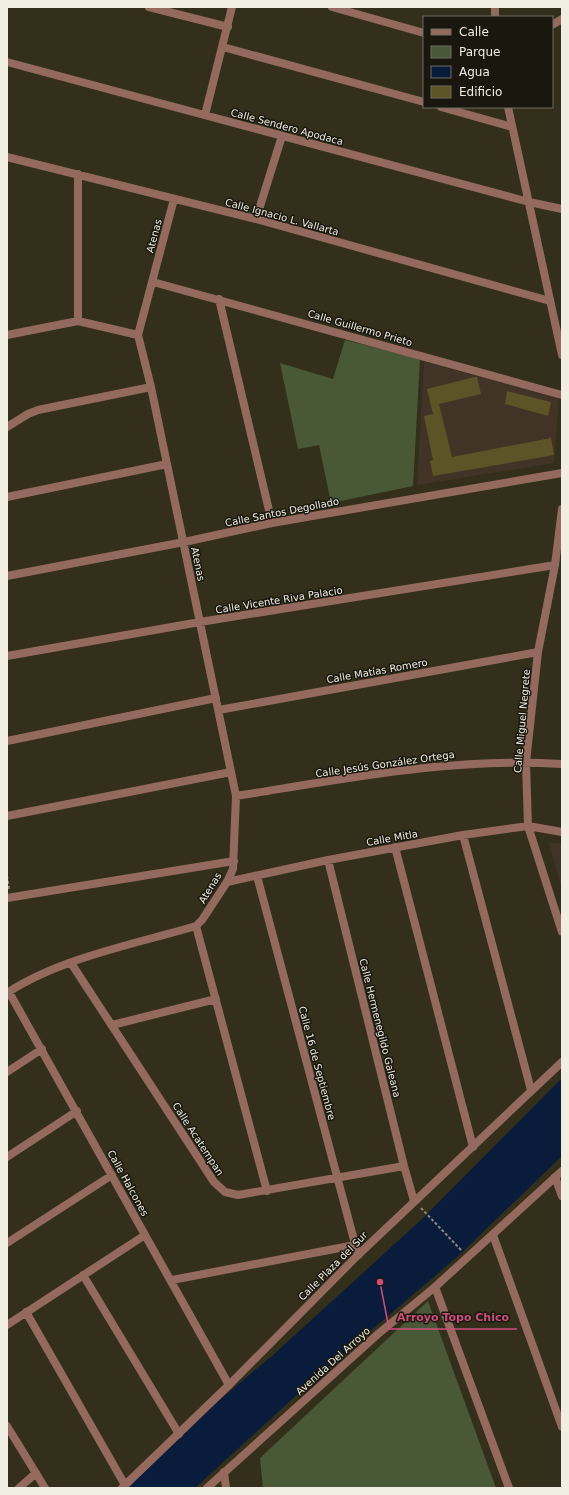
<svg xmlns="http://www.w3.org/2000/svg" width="569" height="1495" font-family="'DejaVu Sans',sans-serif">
<rect width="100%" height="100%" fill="#332f1a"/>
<!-- education -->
<path fill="#413426" d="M424 362 559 398 554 463 417 485Z
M549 842 562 844V890Z"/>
<!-- green -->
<path fill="#495938" d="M345 340 420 359 413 486 331 503 319 445 298 449 280 363 333 379Z
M428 1301 496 1488H263L260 1458Z"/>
<!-- water -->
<path fill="#0a1c3c" d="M562 1078V1156L457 1257 311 1382 195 1488H122L179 1434 273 1355 422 1219Z"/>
<!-- building -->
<path fill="#5c5426" d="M475 377H477L481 394 439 404 452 457 551 438 554 455 433 476 430 461 433 460 424 416 433 414 427 389Z
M507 391 551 402 548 416 505 404Z"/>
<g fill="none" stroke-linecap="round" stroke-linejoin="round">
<!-- path -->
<path stroke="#8e8b7a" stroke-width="2" stroke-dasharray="3 2" stroke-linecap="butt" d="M7 876 9 889
M421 1208 462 1251"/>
<!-- minor -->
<path stroke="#946a5e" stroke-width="8" d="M149 7 228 27
M332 7 424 33
M495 7V17
M552 25 562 19
M223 47 424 102
M7 62 529 202 562 209
M441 107 512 127
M508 107 562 355
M205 115 232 7
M7 157 256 219 550 301
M256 219 282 136
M153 282 562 395
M219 299 272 523
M78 321V174
M7 335 78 321 138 335
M7 427 28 414 38 410 151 387
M7 497 167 464
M562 509 555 565 538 652 526 762 528 826 562 932
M7 576 184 542 272 523 562 473
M7 656 200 622 555 565
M219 710 538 652
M7 741 216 698
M236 796C344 779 452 757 562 764
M7 816 231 772
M463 835 531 1090
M395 847 473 1147
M328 860 404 1166 414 1201
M257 876 358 1255
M227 882 328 860 463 835 528 826 562 832
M7 898 234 861
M196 926 267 1191
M71 963 214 1182 225 1192 238 1195 404 1166
M9 992 229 1385
M7 993C60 958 135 944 196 926L202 920 227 882 233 869 236 796 151 387 138 335 174 199
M112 1025 216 999
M7 1072 42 1049
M7 1157 77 1111
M555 1177 562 1196
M493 1235 562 1427
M7 1243 112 1175
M83 1275 179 1434
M172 1280 355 1245
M435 1287 509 1488
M26 1312 125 1485
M7 1325 145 1235
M7 1426 45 1488
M224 1472 226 1488
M19 1488 36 1473"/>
<!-- tertiary -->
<path stroke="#946a5e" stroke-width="8" d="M122 1488 229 1385 358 1255 562 1062
M207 1488 378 1334 435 1287 562 1171"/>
</g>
<g text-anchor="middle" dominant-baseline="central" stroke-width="3" stroke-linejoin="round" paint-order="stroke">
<!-- street labels -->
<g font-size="10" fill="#f0eee1" stroke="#19170e">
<text transform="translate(287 127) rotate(15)">Calle Sendero Apodaca</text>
<text transform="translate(282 217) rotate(15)">Calle Ignacio L. Vallarta</text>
<text transform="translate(154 236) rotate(-75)">Atenas</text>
<text transform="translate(360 328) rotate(16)">Calle Guillermo Prieto</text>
<text transform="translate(282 512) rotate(-11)">Calle Santos Degollado</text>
<text transform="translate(198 564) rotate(78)">Atenas</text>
<text transform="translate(279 600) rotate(-9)">Calle Vicente Riva Palacio</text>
<text transform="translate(377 671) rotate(-10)">Calle Matías Romero</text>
<text transform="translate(522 721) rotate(-85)">Calle Miguel Negrete</text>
<text transform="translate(385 764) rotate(-8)">Calle Jesús González Ortega</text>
<text transform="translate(392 838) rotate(-10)">Calle Mitla</text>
<text transform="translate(210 888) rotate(-59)">Atenas</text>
<text transform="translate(380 1028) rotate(76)">Calle Hermenegildo Galeana</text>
<text transform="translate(317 1063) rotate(75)">Calle 16 de Septiembre</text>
<text transform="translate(198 1139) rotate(57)">Calle Acatempan</text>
<text transform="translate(128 1183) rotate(61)">Calle Halcones</text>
<text transform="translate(333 1266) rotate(-45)">Calle Plaza del Sur</text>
<text transform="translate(333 1361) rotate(-42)">Avenida Del Arroyo</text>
</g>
</g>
<!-- callouts -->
<path fill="none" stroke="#ce4e7c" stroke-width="1.5" d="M380 1282L389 1329H517"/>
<circle fill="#ce4e7c" stroke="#19170e" stroke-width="1.5" cx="380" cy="1282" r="4"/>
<g font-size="11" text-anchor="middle" font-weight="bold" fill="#ce4e7c" stroke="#19170e" stroke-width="3" stroke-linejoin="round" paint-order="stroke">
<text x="453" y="1321">Arroyo Topo Chico</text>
</g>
<!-- border -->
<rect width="569" height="1495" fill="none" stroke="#f0eee1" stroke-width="16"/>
<!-- legend -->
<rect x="423" y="16" width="130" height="92" fill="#19170e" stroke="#6f6d62"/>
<rect x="431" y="29" width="20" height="6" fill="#946a5e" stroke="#6f6d62"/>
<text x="459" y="36" font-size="12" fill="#f0eee1">Calle</text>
<rect x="431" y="46" width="20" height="12" fill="#495938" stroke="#6f6d62"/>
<text x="459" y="56" font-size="12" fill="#f0eee1">Parque</text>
<rect x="431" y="66" width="20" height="12" fill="#0a1c3c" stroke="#6f6d62"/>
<text x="459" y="76" font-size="12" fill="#f0eee1">Agua</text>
<rect x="431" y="86" width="20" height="12" fill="#5c5426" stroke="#6f6d62"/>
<text x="459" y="96" font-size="12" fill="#f0eee1">Edificio</text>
</svg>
